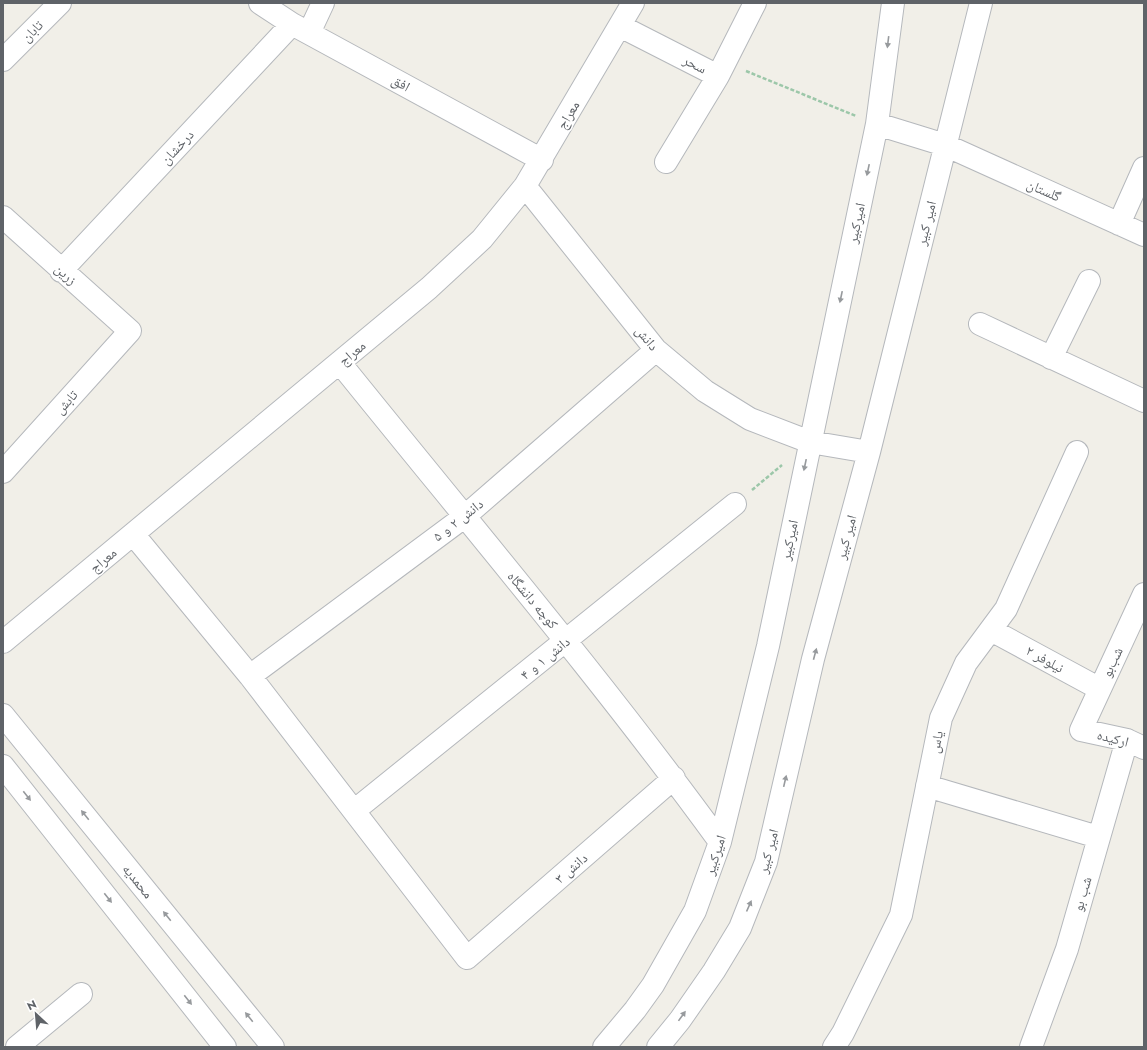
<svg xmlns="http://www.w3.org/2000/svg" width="1147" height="1050" font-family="Jost,'Noto Naskh Arabic',sans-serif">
<rect width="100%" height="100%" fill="#f1efe8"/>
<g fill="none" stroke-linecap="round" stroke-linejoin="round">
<!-- minor casing -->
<g stroke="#b5b8bc" stroke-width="24">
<path id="minor" d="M260 3 292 24 542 160
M620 26 718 76 755 3
M309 33 323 3
M3 60 60 3
M877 124 945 145 1144 235
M666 162 718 76
M525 186 656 350 705 391 750 419 810 442 869 452
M3 217 130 331 3 472
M1119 224 1144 168
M61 271 292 24
M980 324 1144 401
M1051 358 1089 281
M340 363C468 522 600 677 720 842
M133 534 250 676 467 958 674 778
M1144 594 1081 730 1127 740 1144 748
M991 630 1100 689
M3 642 429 288 482 239 525 186 633 3
M250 676 464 517 656 350
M3 715 273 1047
M3 766 225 1047
M927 786 1098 837
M355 810 735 504
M17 1047 81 994
M604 1047 635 1010 653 985 695 911 720 842 768 646 877 124 893 3
M658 1047 680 1020 714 971 740 928 766 862 813 659 869 452 981 3
M834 1047 843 1033 901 915 941 718 966 663 1006 609 1077 452
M1031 1047 1067 949 1127 740"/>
</g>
<!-- path -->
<path stroke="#9cc7a9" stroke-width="2.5" stroke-dasharray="4 2" stroke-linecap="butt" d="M746 71 856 116
M752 490 782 465"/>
<!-- minor -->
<use href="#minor" stroke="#fff" stroke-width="22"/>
</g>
<!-- one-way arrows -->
<defs><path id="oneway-solid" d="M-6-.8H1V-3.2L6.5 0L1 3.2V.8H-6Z"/></defs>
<g fill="#979a9d">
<use href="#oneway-solid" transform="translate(888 42) rotate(97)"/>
<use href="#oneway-solid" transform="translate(868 170) rotate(102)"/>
<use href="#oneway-solid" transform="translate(841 297) rotate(102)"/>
<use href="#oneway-solid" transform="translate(805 465) rotate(102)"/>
<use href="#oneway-solid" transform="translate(815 654) rotate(-75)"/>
<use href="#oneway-solid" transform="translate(785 781) rotate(-77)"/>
<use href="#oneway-solid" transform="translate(27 796) rotate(52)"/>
<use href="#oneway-solid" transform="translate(85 815) rotate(-129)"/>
<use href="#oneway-solid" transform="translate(108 898) rotate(52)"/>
<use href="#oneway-solid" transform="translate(749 906) rotate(-66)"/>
<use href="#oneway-solid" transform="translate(167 916) rotate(-129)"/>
<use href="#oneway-solid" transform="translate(188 1000) rotate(52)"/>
<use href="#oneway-solid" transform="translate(682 1016) rotate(-54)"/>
<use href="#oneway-solid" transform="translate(249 1017) rotate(-129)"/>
</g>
<g text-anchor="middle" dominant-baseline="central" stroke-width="3" stroke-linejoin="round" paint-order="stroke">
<!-- street labels -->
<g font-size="14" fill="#5f6368" stroke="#fff">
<text transform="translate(32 31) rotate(-45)">تابان</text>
<text transform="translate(695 64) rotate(27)">سحر</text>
<text transform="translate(401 83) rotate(29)">افق</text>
<text transform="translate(568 115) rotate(-60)">معراج</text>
<text transform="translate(177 147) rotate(-47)">درخشان</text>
<text transform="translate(1044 190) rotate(24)">گلستان</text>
<text transform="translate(856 223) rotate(-78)">امیرکبیر</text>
<text transform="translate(926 223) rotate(-76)">امیر کبیر</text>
<text transform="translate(66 274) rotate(42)">زرین</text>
<text transform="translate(647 338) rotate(50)">دانش</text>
<text transform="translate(352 353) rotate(-40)">معراج</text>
<text transform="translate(66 402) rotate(-48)">تابش</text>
<text transform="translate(458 520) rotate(-38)">دانش ۲ و ۵</text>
<text transform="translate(846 537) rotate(-75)">امیر کبیر</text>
<text transform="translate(789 540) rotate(-78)">امیرکبیر</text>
<text transform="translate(103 560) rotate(-40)">معراج</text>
<text transform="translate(533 600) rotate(50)">کوچه دانشگاه</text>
<text transform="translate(545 658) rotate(-39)">دانش ۱ و ۴</text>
<text transform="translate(1045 659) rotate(29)">نیلوفر ۲</text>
<text transform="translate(1112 662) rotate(-65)">شب‌بو</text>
<text transform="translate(1113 738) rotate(15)">ارکیده</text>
<text transform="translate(936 742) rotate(-79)">یاس</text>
<text transform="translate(768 851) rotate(-75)">امیر کبیر</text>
<text transform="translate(715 855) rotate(-72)">امیرکبیر</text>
<text transform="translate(571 868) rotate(-41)">دانش ۳</text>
<text transform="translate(138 881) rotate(51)">محمدیه</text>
<text transform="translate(1082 894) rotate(-74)">شب بو</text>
</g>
</g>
<!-- border -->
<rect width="1147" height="1050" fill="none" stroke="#5f6368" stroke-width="8"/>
<!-- north arrow -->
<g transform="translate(36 1014) rotate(334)" stroke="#ffffff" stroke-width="3" paint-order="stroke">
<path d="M0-3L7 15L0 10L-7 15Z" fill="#5f6368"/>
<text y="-6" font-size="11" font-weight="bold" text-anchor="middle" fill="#5f6368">N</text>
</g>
</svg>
